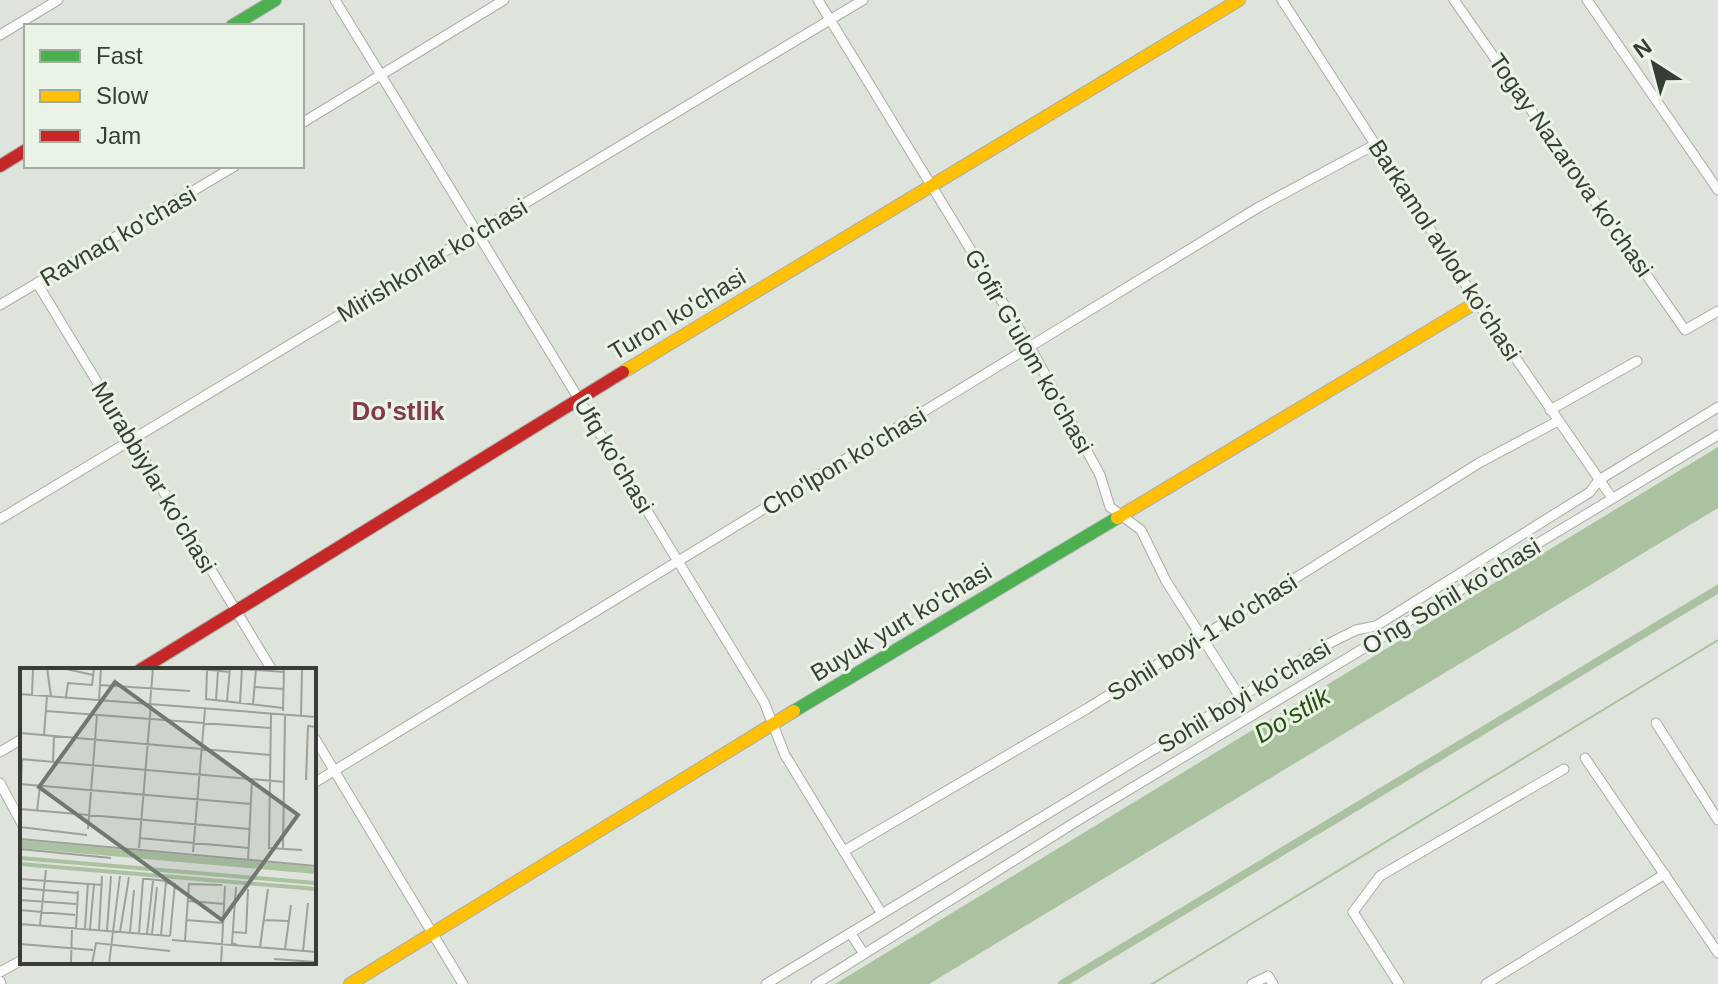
<svg xmlns="http://www.w3.org/2000/svg" width="1718" height="984" font-family="Helvetica,sans-serif">
<rect width="100%" height="100%" fill="#dee4dc"/>
<!-- water -->
<path fill="#aac2a0" d="M1718 447V508L929 984H835Z"/>
<g fill="none" stroke-linecap="round" stroke-linejoin="round">
<!-- stream -->
<path stroke="#aac2a0" stroke-width="2" d="M1152 984 1718 640"/>
<!-- canal -->
<path stroke="#aac2a0" stroke-width="8" d="M1062 984 1718 589"/>
<!-- street casing -->
<g stroke="#a8ada7" stroke-width="11">
<path id="street" d="M335 0 764 702 785 755 882 914
M818 0 1030 347 1100 475 1110 507 1141 530 1166 581 1240 697
M1282 0 1477 302 1612 498
M1454 0 1685 330 1718 311
M1587 0 1718 190
M0 35 58 0
M302 123 504 0
M37 283 272 670
M0 305 235 166
M1550 410 1637 361
M0 519 863 0
M1656 723 1718 820
M314 737 463 984
M0 752 22 739
M1585 758 1718 953
M0 783 22 824
M314 783 1259 207 1376 144
M844 851 1088 708 1479 463 1558 421
M851 934 864 954
M0 972 22 960
M0 981 1 984
M766 984 1328 644 1356 630 1376 626 1590 492 1599 480 1718 407
M816 984 1082 818 1718 435
M1252 984 1268 976 1273 984
M1399 984 1353 912 1380 876 1564 769
M1486 984 1665 874"/>
</g>
<!-- fast casing -->
<g stroke="#a8ada7" stroke-width="14">
<path id="fast" d="M232 26 275 0
M794 711 1117 518"/>
</g>
<!-- slow casing -->
<g stroke="#a8ada7" stroke-width="14">
<path id="slow" d="M623 372 1239 0
M1117 518 1477 302
M350 984 794 711"/>
</g>
<!-- jam casing -->
<g stroke="#a8ada7" stroke-width="14">
<path id="jam" d="M0 166 26 150
M140 670 623 372"/>
</g>
<!-- street -->
<use href="#street" stroke="#fafbfa" stroke-width="9"/>
<!-- fast -->
<use href="#fast" stroke="#4caf50" stroke-width="12"/>
<!-- slow -->
<use href="#slow" stroke="#ffc107" stroke-width="12"/>
<!-- jam -->
<use href="#jam" stroke="#c62828" stroke-width="12"/>
</g>
<g text-anchor="middle" dominant-baseline="central" stroke-width="6" stroke-linejoin="round" paint-order="stroke">
<!-- street labels -->
<g font-size="24" fill="#393d37" stroke="#eaf4e6">
<text transform="translate(1571 165) rotate(55)">Togay Nazarova ko'chasi</text>
<text transform="translate(118 236) rotate(-30)">Ravnaq ko'chasi</text>
<text transform="translate(1445 250) rotate(57)">Barkamol avlod ko'chasi</text>
<text transform="translate(432 260) rotate(-31)">Mirishkorlar ko'chasi</text>
<text transform="translate(677 314) rotate(-31)">Turon ko'chasi</text>
<text transform="translate(1029 351) rotate(60)">G'ofir G'ulom ko'chasi</text>
<text transform="translate(614 455) rotate(59)">Ufq ko'chasi</text>
<text transform="translate(844 461) rotate(-31)">Cho'lpon ko'chasi</text>
<text transform="translate(154 477) rotate(59)">Murabbiylar ko'chasi</text>
<text transform="translate(1451 596) rotate(-31)">O'ng Sohil ko'chasi</text>
<text transform="translate(901 622) rotate(-31)">Buyuk yurt ko'chasi</text>
<text transform="translate(1202 637) rotate(-32)">Sohil boyi-1 ko'chasi</text>
<text transform="translate(1244 696) rotate(-31)">Sohil boyi ko'chasi</text>
</g>
<!-- neighbourhood labels -->
<g font-size="26" font-weight="bold" fill="#833b49" stroke="#eaf4e6">
<text x="398" y="411">Do'stlik</text>
</g>
<!-- water labels -->
<g font-size="26" font-style="italic" fill="#285013" stroke="#eaf4e6">
<text transform="translate(1292 715) rotate(-31)">Do'stlik</text>
</g>
</g>
<!-- overview -->
<g transform="translate(20 668)">
<rect width="296" height="296" fill="#dee4dc"/>
<path d="M0 172 287 198 296 200V206L0 180Z" fill="#aac2a0"/>
<path fill="none" stroke="#aac2a0" stroke-width="4" d="M0 190 296 215M0 196 296 221"/>
<path fill="none" stroke="#9ca19a" stroke-width="2" d="M27 0 31 28M42 0 73 7M171 0 210 4M222 1 264 4M187 2 186 31 263 40M80 17 170 23M235 19 264 21M0 26 296 49M12 27 13 0M46 29 48 15 72 17 74 0M79 32 81 0M196 32 198 3M207 33 210 0M130 36 133 0M220 36 222 0M233 37 236 1M26 43 250 60M263 43 264 0M251 46 249 180 282 182M281 48 282 0M0 65 250 87M24 67 27 28M0 91 265 114M33 94 34 68M286 112 288 58 296 59M0 116 231 136M1 116 2 91M0 141 229 161M17 143 20 118M0 159 67 167M68 161 77 47M119 170 229 180M0 171 296 198M119 180 131 36M0 181 91 190M263 181 265 47M173 184 185 41M228 192 232 112M0 211 83 217M146 215 155 216 150 268M216 219 212 275 217 277M0 220 58 225M0 232 56 236M168 233 205 236M0 242 55 247M166 252 204 255M244 252 268 253M0 256 150 268M20 257 26 202M56 260 58 223M65 260 68 215M70 261 74 216M79 262 82 208M87 262 91 208M100 264 109 209M110 264 114 222M213 264 226 265 228 221M119 265 123 211H128L146 213 141 267M127 266 133 213M132 266 137 219M152 272 296 284M165 272 169 216 202 217M0 276 73 282M240 279 248 221M265 281 271 237M283 283 288 235M254 291 296 294M51 296 52 259M72 296 76 275 150 283M89 296 100 208M201 296 205 218"/>
<path fill="#737771" fill-opacity="0.15" stroke="#737771" stroke-width="4" d="M95 14 278 147 202 252 19 119Z"/>
<rect width="296" height="296" fill="none" stroke="#393d37" stroke-width="4"/>
</g>
<!-- legend -->
<rect x="24" y="24" width="280" height="144" fill="#eaf4e6" stroke="#a3aba0" stroke-width="2"/>
<rect x="40" y="50" width="40" height="12" fill="#4caf50" stroke="#a3aba0" stroke-width="2"/>
<text x="96" y="64" font-size="24" fill="#393d37">Fast</text>
<rect x="40" y="90" width="40" height="12" fill="#ffc107" stroke="#a3aba0" stroke-width="2"/>
<text x="96" y="104" font-size="24" fill="#393d37">Slow</text>
<rect x="40" y="130" width="40" height="12" fill="#c62828" stroke="#a3aba0" stroke-width="2"/>
<text x="96" y="144" font-size="24" fill="#393d37">Jam</text>
<!-- north arrow -->
<g transform="translate(1654 64) rotate(324)" stroke="#eaf4e6" stroke-width="6" paint-order="stroke">
<path d="M0-6L14 30L0 20L-14 30Z" fill="#393d37"/>
<text y="-12" font-size="22" font-weight="bold" text-anchor="middle" fill="#393d37">N</text>
</g>
</svg>
